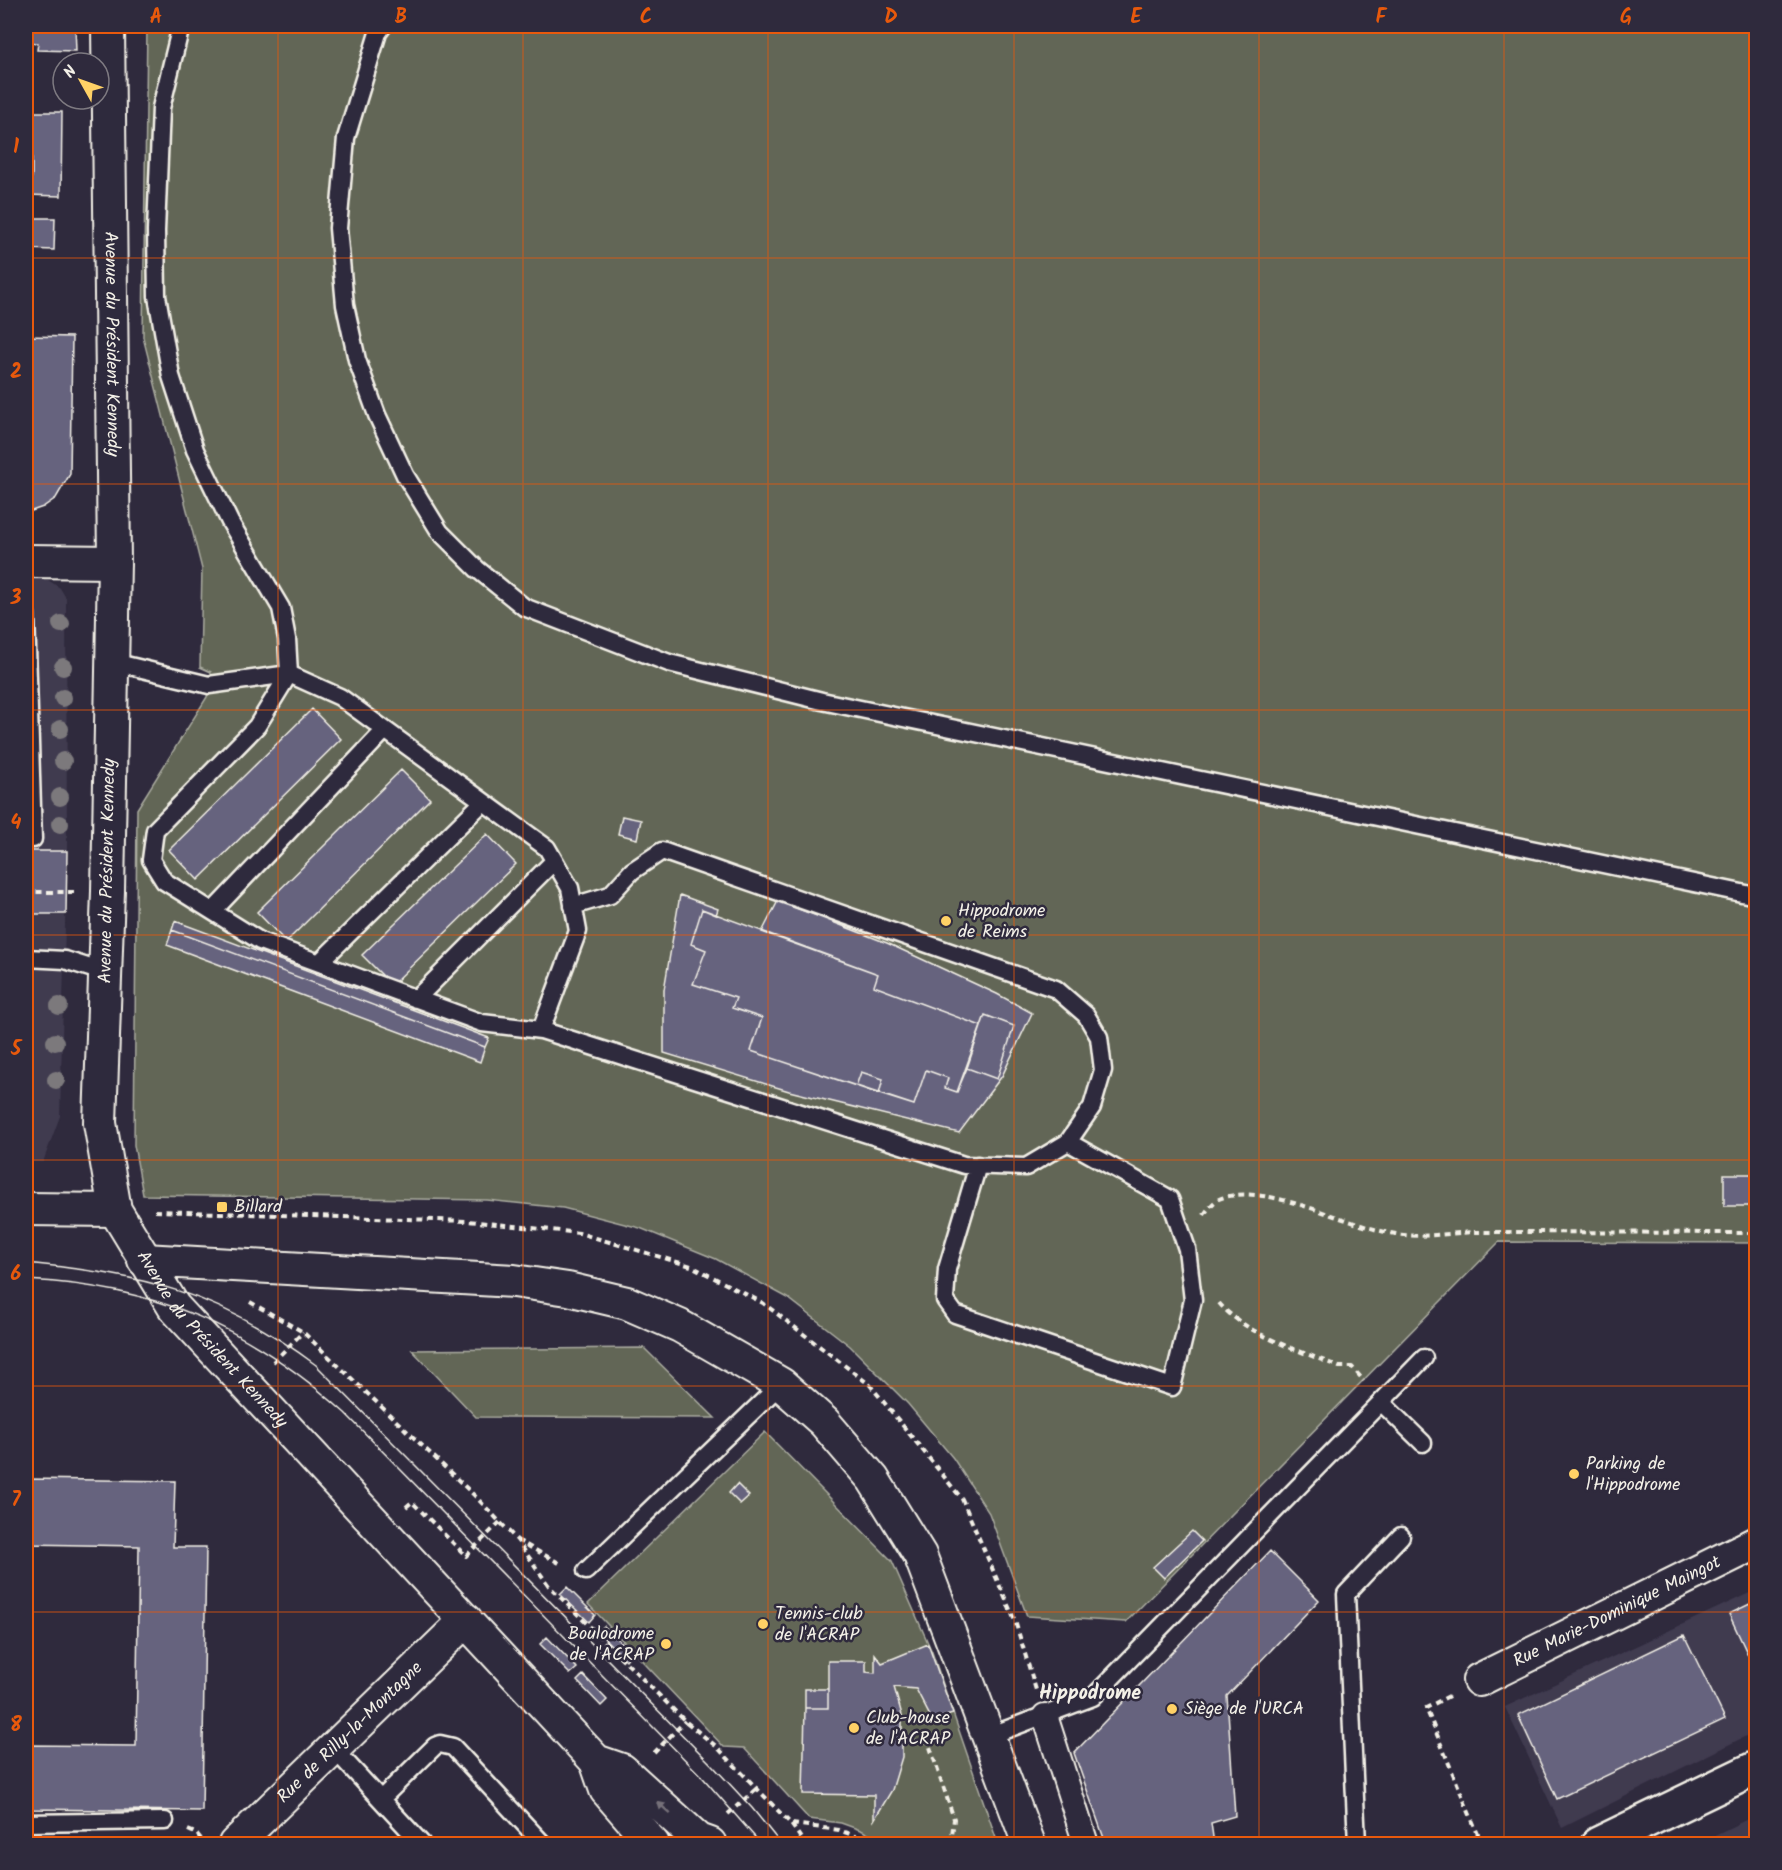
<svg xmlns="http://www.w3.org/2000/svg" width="1782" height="1870" font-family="Kalam,sans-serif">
<rect width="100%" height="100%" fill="#2f2a3d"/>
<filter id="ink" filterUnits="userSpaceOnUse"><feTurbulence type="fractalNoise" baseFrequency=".0167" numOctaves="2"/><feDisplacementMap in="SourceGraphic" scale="12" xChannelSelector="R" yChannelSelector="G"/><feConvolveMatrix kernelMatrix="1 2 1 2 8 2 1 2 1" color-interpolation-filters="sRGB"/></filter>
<g filter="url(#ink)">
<!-- built -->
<path fill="#403b50" d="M26 576 48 580 60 588 66 598 67 848 60 1116 43 1162H26Z
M1756 1590V1731L1562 1828 1505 1707Z
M1756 1815V1844H1696L1721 1832Z"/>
<!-- green -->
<path fill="#626657" stroke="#abaca0" stroke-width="1.5" d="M147 26H1756V1243L1499 1242 1126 1622 1027 1616 989 1513 953 1458 908 1404 850 1346 788 1298 716 1259 640 1228 563 1208 487 1200 143 1195 134 1145 137 809 207 697 211 672 200 667 202 569 143 337Z
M644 1348 715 1418 476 1417 412 1350Z
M765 1432 892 1561 932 1652 998 1844H885L863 1831 841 1823 809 1819 744 1748 724 1747 588 1604Z"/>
<!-- building -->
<path fill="#66637e" stroke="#f4f1e8" stroke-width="1.5" d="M26 26H75L76 51 37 50 38 43 26 42Z
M26 112H62L61 196 27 195V177H32V141H26Z
M26 218H55L54 250 26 249Z
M26 336 72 337 70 474 56 498 43 507 26 513Z
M312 709 341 739 198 880 169 850Z
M401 770 430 799 286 942 257 912Z
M622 816 641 820 637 839 618 834Z
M487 834 516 864 392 985 362 955Z
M26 851H67L66 914H26Z
M680 895 718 909 716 915 702 909 691 944 706 950 693 984 736 998 732 1008 762 1018 751 1051 914 1105 926 1070 948 1078 945 1088 957 1092 967 1068 997 1079 1014 1026 985 1015 981 1026 874 986 878 974 762 932 778 901 887 943 997 994 1032 1013 1002 1076 959 1133 789 1091 664 1053V990Z
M702 909 878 974 874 986 981 1026 957 1092 945 1088 948 1078 926 1070 914 1105 879 1094 883 1079 861 1072 856 1086 751 1051 762 1018 732 1008 736 998 693 984 706 950 691 944Z
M175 921 489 1038 485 1047 172 930Z
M172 930 485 1047 480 1062 167 945Z
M985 1015 1014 1026 997 1079 967 1068Z
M861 1072 883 1079 879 1094 856 1086Z
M1724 1174H1756V1206H1724Z
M26 1479 175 1481 173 1547H206L202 1811 26 1809V1745L136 1746 139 1546 26 1544Z
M737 1484 749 1496 740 1504 729 1493Z
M1192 1531 1202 1541 1164 1578 1153 1567Z
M1270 1551 1319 1600 1227 1696 1235 1816 1211 1823 1214 1844H1106L1074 1753Z
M567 1587 595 1615 589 1622 560 1594Z
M1756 1601V1672L1729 1614Z
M604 1626 632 1653 626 1660 598 1632Z
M1684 1635 1725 1719 1557 1799 1518 1715Z
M547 1637 577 1668 570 1674 540 1644Z
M928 1644 953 1714 932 1720 916 1689 894 1687 902 1715V1757L892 1790 874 1820V1795L803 1794 805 1708H828V1661H866V1672L875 1673V1654L882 1663Z
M583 1675 607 1700 601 1706 577 1681Z
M805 1689H828V1708H805Z"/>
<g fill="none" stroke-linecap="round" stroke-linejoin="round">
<!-- service casing -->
<g stroke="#f4f1e8" stroke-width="21">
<path id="service" d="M181 26 161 108 156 231 157 296 171 376 195 450 230 522 281 608 287 639 289 674 257 726 155 830 151 860 164 881 260 941 482 1023 541 1030
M383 26 378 33 346 138 338 228 345 305 357 360 377 415 405 475 440 532 477 569 524 607 669 663 822 701 1756 896
M26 614 33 839
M113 662 209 685 289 674 340 697 547 848 570 888 578 931 541 1030 964 1165 1026 1167 1068 1142 1092 1107 1103 1070 1099 1037 1086 1015 1056 989 662 851 632 871 610 895 573 906
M213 911 385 730
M26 958 65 960 106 973
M319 963 483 802
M416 999 554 861
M978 1165 947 1269 945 1300 955 1314 1172 1387 1193 1300 1187 1249 1170 1199 1068 1142
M1381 1402 1423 1443
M586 1571 781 1384
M989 1736 1093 1697 1424 1358
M333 1748 422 1844
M381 1799 435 1746 440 1744 453 1747 543 1844
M26 1823 165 1821
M1357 1844 1346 1594 1401 1536"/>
</g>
<!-- pedestrian casing -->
<g stroke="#f4f1e8" stroke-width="28">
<path id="pedestrian" d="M1045 1716 1086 1844"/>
</g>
<!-- minor casing -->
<g stroke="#f4f1e8" stroke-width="36">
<g id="minor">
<path id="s1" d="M108 26 114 562 108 891 100 1123 115 1210 174 1307 596 1761 622 1770 699 1840 710 1844"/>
<path d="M26 561 114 562"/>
<path d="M26 1209 115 1210"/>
<path d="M144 1260 514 1281 568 1289 627 1303 680 1326 781 1384 824 1422 873 1479 920 1555 1029 1844"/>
<path id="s2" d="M1479 1680 1756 1543"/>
<path d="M596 1761 606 1790 653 1844"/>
<path id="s3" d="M235 1844 466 1620"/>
</g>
</g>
<!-- tertiary casing -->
<g stroke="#f4f1e8" stroke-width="38">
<path id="tertiary" d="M1598 1844 1756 1768"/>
</g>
<!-- path -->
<path stroke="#f4f1e8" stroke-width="4" stroke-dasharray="6 4.5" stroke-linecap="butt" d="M26 892H75
M155 1211 468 1221 579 1233 691 1266 763 1303 870 1385 962 1499 1015 1621 1036 1690
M1204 1215C1207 1210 1214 1201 1219 1199 1265 1180 1348 1227 1396 1234 1427 1239 1457 1231 1487 1232 1577 1232 1667 1233 1756 1233
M250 1302 303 1332 477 1498 517 1540 549 1586 685 1721 717 1747 791 1824 805 1844
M1219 1303C1247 1336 1300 1350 1339 1367H1352L1364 1381
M273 1362 303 1332
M406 1507 412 1502 466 1556 500 1522
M517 1540 561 1564
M1449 1696 1426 1708 1482 1844
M903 1742 928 1741 954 1819 951 1844
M654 1753 685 1721
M728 1814 757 1788
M792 1824 839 1830 876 1844
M188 1830 197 1834 201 1839"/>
<!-- service -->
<use href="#service" stroke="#2f2a3d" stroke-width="16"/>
<!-- pedestrian -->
<use href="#pedestrian" stroke="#2f2a3d" stroke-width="24"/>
<!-- minor -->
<use href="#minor" stroke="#2f2a3d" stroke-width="32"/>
<!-- tertiary -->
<use href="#tertiary" stroke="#2f2a3d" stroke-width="33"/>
<!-- tram -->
<path stroke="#f4f1e8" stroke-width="1.5" d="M26 1263C145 1275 218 1292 316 1365L713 1766 752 1808 781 1844
M26 1280C155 1286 249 1326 345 1413L704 1779 761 1844"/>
</g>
<!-- trees -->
<g fill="#7b797b">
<circle cx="61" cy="624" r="9"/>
<circle cx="63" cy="667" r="9"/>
<circle cx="63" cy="698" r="9"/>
<circle cx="60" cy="729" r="9"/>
<circle cx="63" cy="761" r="9"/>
<circle cx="60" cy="797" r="9"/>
<circle cx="60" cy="824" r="9"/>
<circle cx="59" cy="1006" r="9"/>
<circle cx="55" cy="1042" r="9"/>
<circle cx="56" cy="1080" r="9"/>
</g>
<!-- one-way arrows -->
<defs><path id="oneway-solid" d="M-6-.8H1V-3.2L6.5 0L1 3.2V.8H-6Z" transform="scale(1.5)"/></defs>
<use fill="#747079" href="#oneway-solid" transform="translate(664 1808) rotate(-138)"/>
</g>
<!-- grid -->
<path fill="none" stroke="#e8590c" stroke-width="1.5" stroke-opacity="0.55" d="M278 26V1844M523 26V1844M768 26V1844M1014 26V1844M1259 26V1844M1504 26V1844M26 258H1756M26 484H1756M26 710H1756M26 935H1756M26 1160H1756M26 1386H1756M26 1612H1756"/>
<!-- markers -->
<g fill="#ffd166" stroke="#2f2a3d" stroke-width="2">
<circle cx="946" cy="921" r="6"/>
<rect x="216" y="1201" width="12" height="12" rx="3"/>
<circle cx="1574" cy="1474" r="6"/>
<circle cx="763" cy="1624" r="6"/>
<circle cx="666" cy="1644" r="6"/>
<circle cx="1172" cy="1709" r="6"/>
<circle cx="854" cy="1728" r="6"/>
</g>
<g text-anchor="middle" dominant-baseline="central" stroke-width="5" stroke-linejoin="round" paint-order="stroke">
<!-- street labels -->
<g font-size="18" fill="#f4f1e8" stroke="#2f2a3d">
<text stroke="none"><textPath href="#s1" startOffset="318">Avenue du Président Kennedy</textPath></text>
<text transform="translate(108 871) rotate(-89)">Avenue du Président Kennedy</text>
<text stroke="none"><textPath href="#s1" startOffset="1348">Avenue du Président Kennedy</textPath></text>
<text stroke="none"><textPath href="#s2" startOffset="154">Rue Marie-Dominique Maingot</textPath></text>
<text stroke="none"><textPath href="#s3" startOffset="160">Rue de Rilly-la-Montagne</textPath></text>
</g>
<!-- poi labels -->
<g font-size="18" fill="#f4f1e8" stroke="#2f2a3d" text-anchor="start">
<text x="958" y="911">Hippodrome<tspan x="958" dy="21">de Reims</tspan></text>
<text x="234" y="1207">Billard</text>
<text x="1586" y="1464">Parking de<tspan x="1586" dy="21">l'Hippodrome</tspan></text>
<text x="775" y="1614">Tennis-club<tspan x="775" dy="21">de l'ACRAP</tspan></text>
<text x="654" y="1634" text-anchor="end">Boulodrome<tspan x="654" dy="21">de l'ACRAP</tspan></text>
<text x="1184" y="1709">Siège de l'URCA</text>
<text x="866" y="1718">Club-house<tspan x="866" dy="21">de l'ACRAP</tspan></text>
</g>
<!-- neighbourhood labels -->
<g font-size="20" font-weight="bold" fill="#f4f1e8" stroke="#2f2a3d">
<text x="1090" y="1694">Hippodrome</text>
</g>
</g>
<!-- margin -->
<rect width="1782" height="1870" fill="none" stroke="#2f2a3d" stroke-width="66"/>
<!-- north arrow -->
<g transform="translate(81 81) rotate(310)"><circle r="28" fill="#2f2a3d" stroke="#7e7a81" stroke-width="1.5"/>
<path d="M0-4.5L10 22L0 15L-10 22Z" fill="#ffd166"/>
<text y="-9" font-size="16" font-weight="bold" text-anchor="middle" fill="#f4f1e8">N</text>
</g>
<rect x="33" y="33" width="1716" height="1804" fill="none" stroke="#e8590c" stroke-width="2"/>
<g font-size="20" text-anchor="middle" font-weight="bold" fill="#e8590c">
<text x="156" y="23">A</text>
<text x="401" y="23">B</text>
<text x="646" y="23">C</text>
<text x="891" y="23">D</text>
<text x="1136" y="23">E</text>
<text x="1381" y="23">F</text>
<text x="1626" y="23">G</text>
<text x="16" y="153">1</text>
<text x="16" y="378">2</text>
<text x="16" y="604">3</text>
<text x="16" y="829">4</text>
<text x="16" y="1055">5</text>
<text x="16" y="1280">6</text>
<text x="16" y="1506">7</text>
<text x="16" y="1731">8</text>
</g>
</svg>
